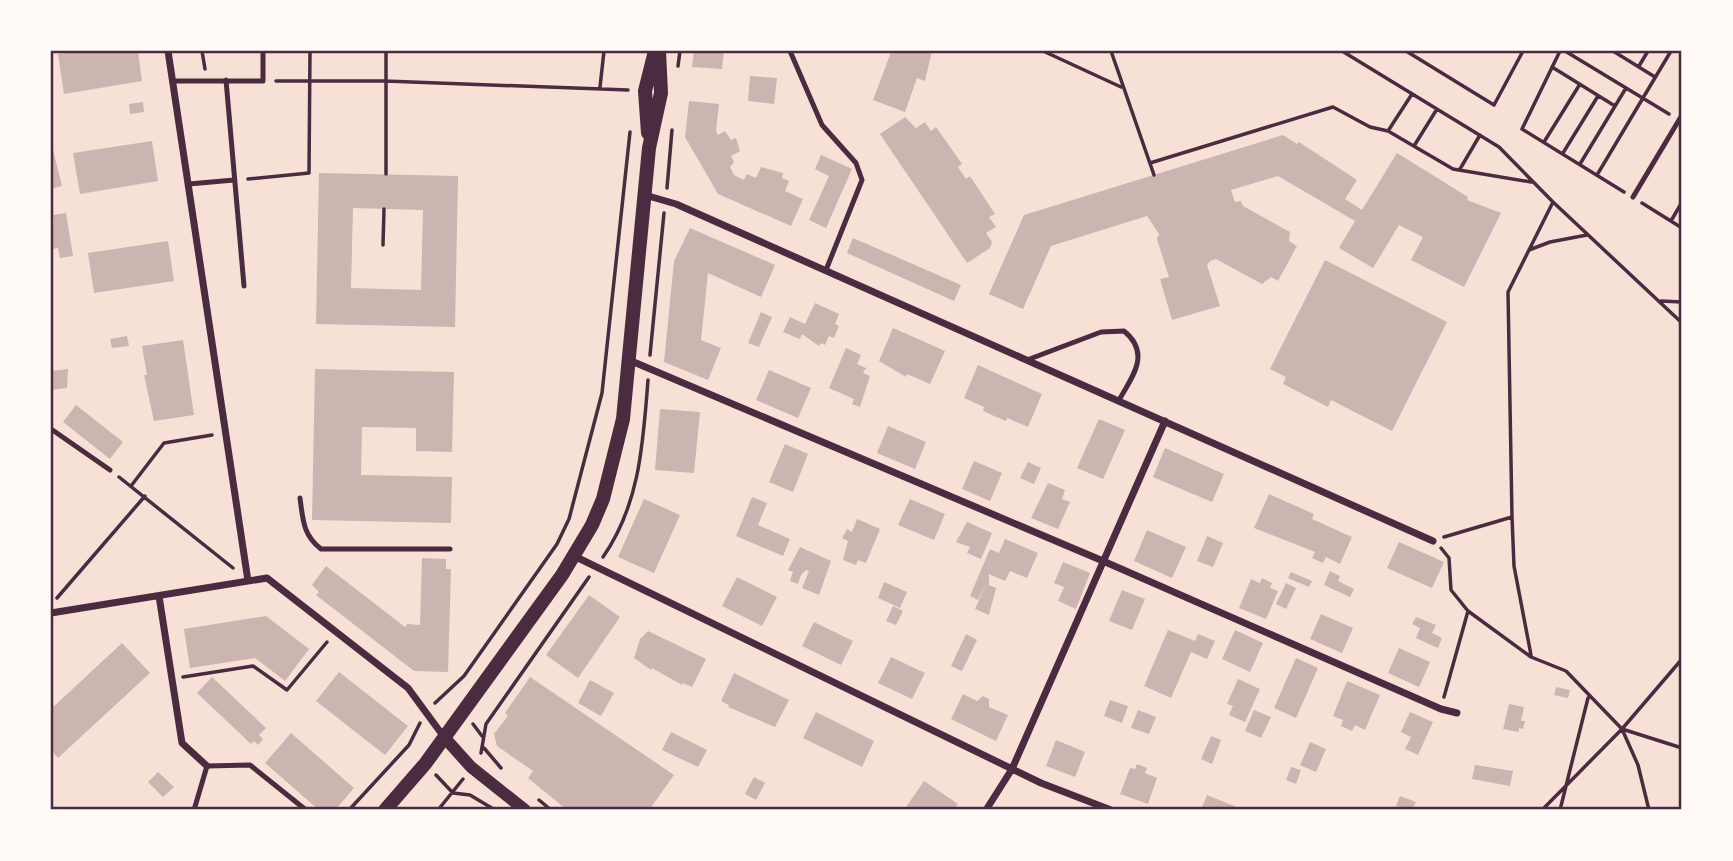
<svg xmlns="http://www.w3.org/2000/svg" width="1733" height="861" font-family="Inter,sans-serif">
<rect width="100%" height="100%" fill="#f7e1d7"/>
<!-- building -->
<path fill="#ccb4b1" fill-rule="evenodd" d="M78 51H138L142 81 64 94 58 54Z
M694 51H724L722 69 692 67Z
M896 51H932L925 81 917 78 905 112 873 100 891 52 895 54Z
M750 76 777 78 774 104 748 101Z
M689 101 719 104 716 131 718 135 725 131 731 140 736 138 740 151 731 156 734 162 730 167 734 175 744 180 747 174 756 178 761 167 783 173 782 178 789 181 785 191 803 199 791 226 718 194 685 137Z
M143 102 144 112 130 114 129 104Z
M905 117 916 128 925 122 931 131 936 127 962 164 958 167 966 179 970 176 995 214 989 217 996 227 986 233 992 242 990 248 967 263 880 134Z
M1283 135 1297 144 1299 142 1357 180 1345 199 1362 210 1397 153 1468 197 1467 200 1501 213 1464 287 1411 260 1423 237 1399 225 1373 268 1339 248 1355 221 1278 176 1231 190 1235 202 1241 201 1243 206 1290 232 1289 241 1297 246 1278 281 1271 277 1262 284 1216 259 1210 261 1207 265 1220 306 1172 320 1160 279 1169 277 1157 239 1159 234 1147 216 1051 246 1023 309 989 294 1024 215Z
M152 141 158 181 80 194 73 153Z
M52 146 62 186 51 189V147Z
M821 155 852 169 826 228 809 220 829 176 815 169Z
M319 173 458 176 455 327 316 324ZM353 208 423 210 421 290 351 288Z
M66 213 73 256 60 258 58 248 51 249V225H54L53 215Z
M690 228 775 265 761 297 708 273 701 340 721 348 708 380 664 362 674 261Z
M853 238 961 285 954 301 847 253Z
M168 241 174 281 94 293 88 253Z
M1325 260 1447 322 1392 431 1331 400 1328 407 1283 384 1286 377 1270 369Z
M815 303 839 314 835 324 839 326 834 338 829 336 825 345 821 343 819 346 802 334 800 339 783 332 790 317 805 324Z
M761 312 772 317 759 347 748 343Z
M893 328 945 351 930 384 907 374 906 377 879 361Z
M127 336 129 346 112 348 110 339Z
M183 340 194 415 154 421 144 375H147L142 346Z
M846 348 861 355 857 364 866 368 863 373 870 376 860 407 852 404 854 399 829 388Z
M978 365 1042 394 1028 427 1007 418 1006 421 994 416 983 411 984 407 964 398Z
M68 369 67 388 51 390V371Z
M315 369 454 372 452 452 416 451V428L362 427 361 475 452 477 451 523 312 520Z
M769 370 811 388 798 418 756 400Z
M76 405 123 442 110 459 63 422Z
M660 409 700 412 694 473 655 470Z
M1099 419 1125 430 1103 479 1077 468Z
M888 426 926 442 915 469 877 453Z
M785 444 808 454 793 492 769 482Z
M1165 448 1224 474 1212 502 1153 477Z
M974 461 1002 473 990 501 962 489Z
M1028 462 1041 468 1034 484 1020 478Z
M1048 483 1065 490 1062 499 1070 502 1058 529 1031 518Z
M1269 494 1314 514 1312 519 1352 537 1340 564 1326 557 1323 563 1312 558 1315 552 1254 528Z
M752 497 767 503 758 525 790 539 783 556 736 536Z
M644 499 680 515 654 573 618 557Z
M910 499 945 514 934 540 898 525Z
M857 519 880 529 866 563 858 560 856 565 843 560 848 541 842 538 847 529 852 532Z
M967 522 992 533 981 559 967 553 970 547 956 542Z
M1147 530 1186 547 1172 578 1134 561Z
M1207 536 1223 543 1213 567 1197 561Z
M1005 539 1038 553 1027 578 1010 571 1005 581 989 574V585L996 588 989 615 975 609 986 584 978 600 970 596 990 549 999 553Z
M1399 542 1444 562 1432 588 1387 568Z
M800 547 831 561 819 595 802 588 809 571 806 570 801 575 798 584 790 581 793 572 788 570Z
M422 558 446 559V569H451L448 672 414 671 316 595 319 592 312 585 326 566 405 627 407 624 420 625Z
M1063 562 1090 573 1076 609 1058 601 1064 587 1054 583Z
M1330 571 1340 576 1338 581 1354 589 1350 597 1324 585Z
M1291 572 1312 581 1309 587 1288 578Z
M737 577 777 597 762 626 722 606Z
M1262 578 1272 583 1270 588 1278 591 1266 619 1239 608 1251 579 1260 583Z
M884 582 907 592 900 608 878 598Z
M1286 583 1296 588 1286 609 1276 604Z
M1122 590 1145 599 1132 630 1109 621Z
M589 595 620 617 578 678 546 655Z
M893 606 903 611 896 625 886 621Z
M1321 614 1353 628 1342 653 1310 639Z
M266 616 309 649 285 681 255 658 190 668 184 629Z
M1416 617 1436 625 1432 633 1442 638 1438 648 1416 638 1420 628 1412 624Z
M814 622 853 641 841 665 802 646Z
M1168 630 1195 641 1198 634 1215 641 1207 659 1191 652 1171 698 1144 686Z
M1235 630 1263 643 1250 672 1222 659Z
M648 631 706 659 692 687 683 683 682 685 652 668 651 670 634 658 640 639Z
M966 634 977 640 962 671 951 666Z
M122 643 150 673 58 758 51 750V709Z
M1399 648 1430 662 1419 687 1388 673Z
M891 657 925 673 912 699 878 683Z
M1296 658 1318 668 1296 718 1274 708Z
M339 672 408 726 385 755 316 701Z
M734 673 789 700 775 727 728 707 729 705 721 701Z
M212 677 266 728 259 735 263 739 258 745 254 741 251 744 197 693Z
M530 677 674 775 649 810H567L528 778 533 771 497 746 494 734 508 716 505 713Z
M1238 679 1260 689 1245 722 1229 715 1233 706 1227 704Z
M590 680 614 693 601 716 578 703Z
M1347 681 1380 695 1365 730 1355 725 1352 731 1341 726 1343 720 1333 716Z
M1556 687 1570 690 1568 698 1554 695Z
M963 694 977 701 983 696 989 699V707L1008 715 996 741 951 719Z
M1110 700 1128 706 1122 723 1104 716Z
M1509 704 1524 707 1521 721H1525L1523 729 1519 728V732L1503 729Z
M1138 710 1156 717 1149 734 1131 728Z
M1254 710 1271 717 1261 738 1245 731Z
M816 712 874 741 862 767 803 738Z
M1410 712 1433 722 1418 755 1405 749 1411 737 1401 732Z
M671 732 707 750 698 767 662 750Z
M291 733 354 788 335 810H319L265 763Z
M1211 736 1221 740 1212 764 1201 759Z
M1056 740 1085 752 1075 777 1046 766Z
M1310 742 1326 749 1316 772 1300 765Z
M1137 764 1147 768 1145 773 1157 778 1148 804 1120 794 1130 768 1135 769Z
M1475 765 1513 771 1510 786 1472 779Z
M1291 767 1301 770 1296 784 1286 780Z
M158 772 174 787 163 797 148 782Z
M754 777 765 783 756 800 745 794Z
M924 781 958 804 953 810H904Z
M1207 795 1239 808 1238 810H1201Z
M1400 796 1416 802 1412 810 1396 806Z"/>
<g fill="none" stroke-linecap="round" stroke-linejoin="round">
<!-- path -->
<path stroke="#4a2c40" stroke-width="3.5" d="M202 51 205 69
M1043 51 1121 87
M1111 51 1154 175
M1342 51 1499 147 1553 202 1682 323
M1406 51 1494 105 1523 51
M1560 51 1522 129 1624 192
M1565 51 1669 114
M1613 51 1655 77
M1680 51 1682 52
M678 66 680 51
M1639 66 1648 51
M1552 67 1615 106
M276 81H385L628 90
M600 87 604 51
M1388 131 1412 94
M1544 142 1580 84
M1414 146 1437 109
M1563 153 1598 96
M1150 163 1333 107 1370 127 1388 131 1453 169 1531 182
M1580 164 1626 88
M1460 169 1480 135
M386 174V51
M1597 175 1671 51
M248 179 309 173 310 51
M667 188 672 130
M1642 203 1682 228
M1671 221 1682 202
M383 245 384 209
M1529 250 1550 242 1587 235
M1661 301 1682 302
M650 355 664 213
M119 477 233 568
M131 486 164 443 212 435
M1512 517 1514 566 1531 655
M1444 537 1512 517 1508 292 1553 202
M1441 548 1449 558 1451 590 1468 611 1531 657 1566 671 1622 729 1638 765 1649 810
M603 557C640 504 643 443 648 380
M57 598 145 496
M183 677 253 666 287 690 327 642
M1444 697 1468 611
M435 703 464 676 557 544 569 519 602 393 630 132
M473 724 482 736
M1622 729 1682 748
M484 748 501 768
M481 753 486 724 589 577
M436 775 453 793 470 795 495 810
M539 800 551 810
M349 810 409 745 420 723
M438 810 463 779
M1542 810 1622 729 1682 659
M1560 810 1588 698"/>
<!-- service -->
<path stroke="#4a2c40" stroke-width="5" d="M790 51 822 125 856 163 862 180 826 270
M226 80 244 286
M173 81H263V51
M189 184 234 180
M1633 197 1682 115
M1027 360 1101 332 1124 331C1151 353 1133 376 1119 400
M51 429 110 470
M300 498C303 520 303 535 321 549H450
M194 810 207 766 250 765 306 810"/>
<!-- minor -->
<path stroke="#4a2c40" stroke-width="7" d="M168 51 248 581
M645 195 676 204 1433 541
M629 360 1103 561 1441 709 1457 713
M574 556 1041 783 1111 810
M159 596 182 743 207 766
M51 613 267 578 408 688 444 737
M986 810 1012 769 1165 421"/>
<!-- tertiary -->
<path stroke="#4a2c40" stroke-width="12" d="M444 737 471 767 525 810"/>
<!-- secondary -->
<path stroke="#4a2c40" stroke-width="14" d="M648 133 645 91 655 51
M385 810 425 764 562 575 592 525 603 499 623 419 649 148 661 93 659 51"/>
</g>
<!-- border -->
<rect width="1733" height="861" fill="none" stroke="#fffaf5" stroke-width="105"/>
<rect x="52" y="52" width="1628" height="756" fill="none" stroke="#4a2c40" stroke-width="2.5"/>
</svg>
